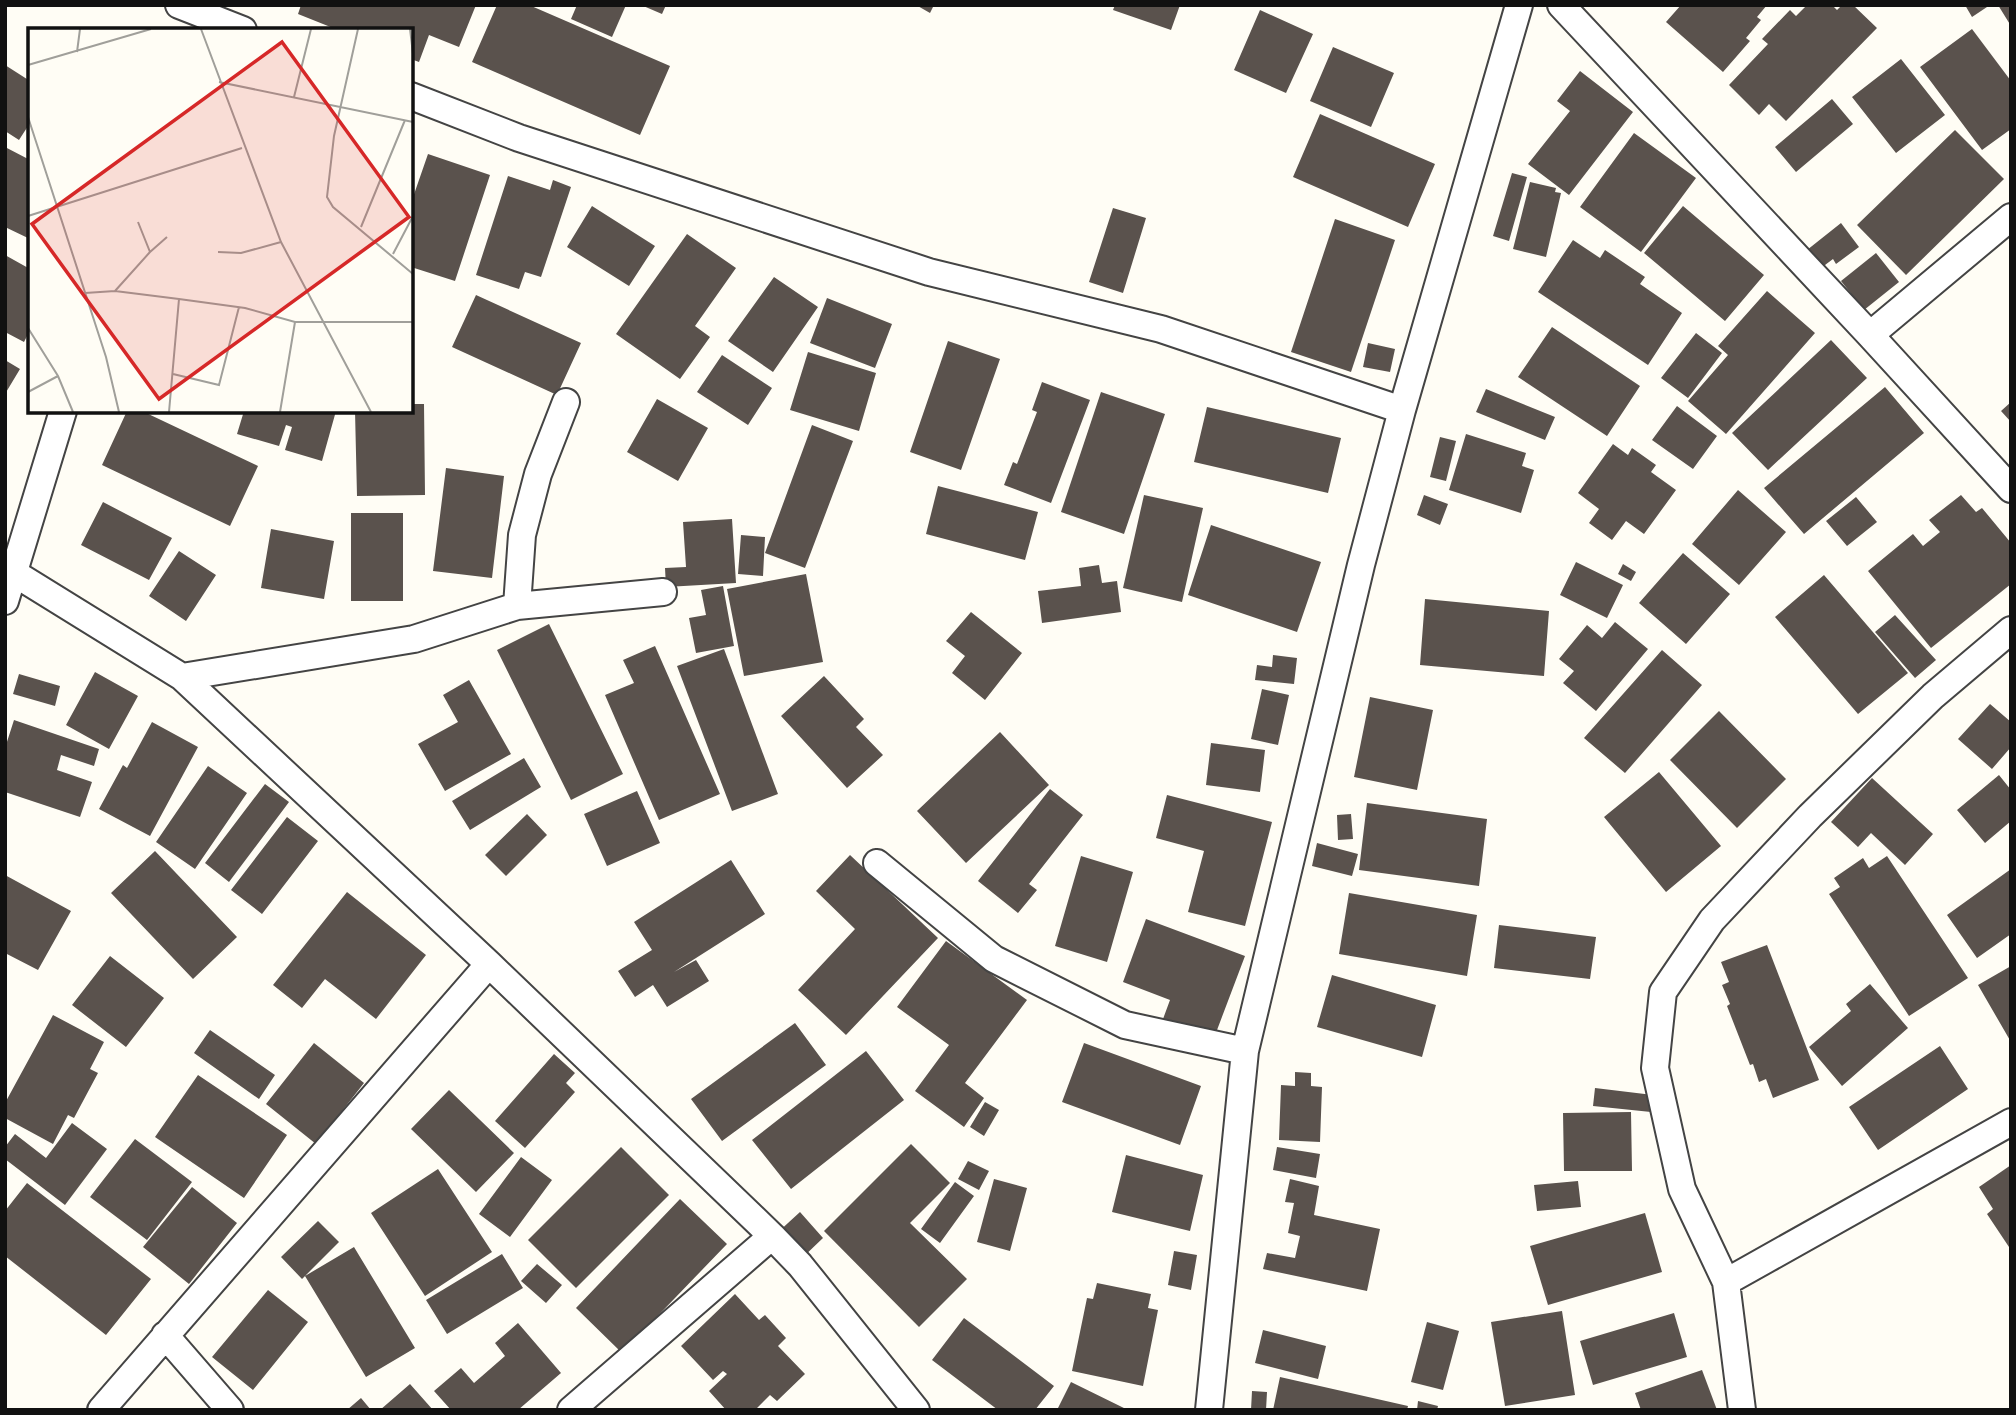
<svg xmlns="http://www.w3.org/2000/svg" width="2016" height="1415" font-family="Literata,serif">
<rect width="100%" height="100%" fill="#fffdf5"/>
<!-- building -->
<path fill="#5a524d" d="M301 5H476L459 47 429 35 419 62 411 59V30H338L298 14Z
M497 5H529L670 66 640 135 472 62Z
M577 5H626L612 37 571 19Z
M641 5H666L662 14Z
M916 5H934L930 13Z
M1115 5H1180L1171 30 1113 10Z
M1681 5H1767L1757 17 1761 20 1746 38 1750 41 1723 72 1666 22Z
M1807 5H1832L1837 10 1842 5H1853L1877 28 1786 121 1769 104 1759 115 1729 85 1768 44 1762 39 1790 10 1796 16Z
M1965 5H1990L1972 17Z
M1998 5H2011V26Z
M1260 10 1313 34 1286 93 1234 70Z
M1972 29 2011 81V129L1982 150 1920 67Z
M1333 47 1394 73 1371 127 1310 101Z
M1901 59 1945 115 1896 153 1852 97Z
M5 65 30 81V123L19 140 5 131Z
M1580 71 1633 112 1569 195 1528 164 1570 111 1557 101Z
M1832 99 1853 124 1796 172 1775 147Z
M1320 114 1435 164 1408 227 1293 177Z
M1955 130 2004 179 1906 275 1857 225Z
M1634 133 1696 178 1641 252 1580 207Z
M5 147 30 160V239L5 227Z
M428 154 490 175 455 281 411 267V203Z
M1512 173 1527 177 1509 241 1493 236Z
M508 176 550 190 553 180 571 187 541 277 525 272 519 289 476 275Z
M1530 182 1556 188 1555 192 1561 193 1546 257 1513 249Z
M592 206 655 246 629 286 567 247Z
M1683 206 1764 275 1725 321 1644 253Z
M1113 208 1146 218 1123 293 1089 282Z
M1335 219 1395 240 1351 372 1291 352Z
M1841 223 1859 247 1836 264 1833 259 1821 268 1807 250Z
M687 234 736 268 695 326 710 337 680 379 616 334Z
M1573 240 1600 258 1605 250 1645 277 1640 284 1682 313 1648 365 1538 292Z
M1876 253 1899 282 1864 310 1841 281Z
M5 255 30 269V330L24 342 5 332Z
M774 277 818 307 773 372 728 341Z
M1767 291 1815 333 1726 434 1688 401 1728 355 1718 346Z
M476 295 581 343 557 395 452 347Z
M827 298 892 324 875 368 810 343Z
M1552 327 1640 386 1607 436 1518 377Z
M1696 333 1722 353 1688 398 1661 378Z
M1831 340 1867 378 1768 470 1732 433Z
M948 341 1000 359 961 470 910 452Z
M1368 343 1395 349 1390 372 1363 367Z
M808 352 876 373 859 431 790 410Z
M722 355 772 388 748 425 697 392Z
M5 360 20 369 5 394Z
M1042 382 1090 400 1051 503 1004 485 1013 462 1017 464 1037 412 1032 410Z
M1885 387 1924 433 1804 534 1764 488Z
M1486 389 1555 417 1545 440 1476 412Z
M1101 392 1165 414 1124 534 1061 512Z
M657 399 708 428 678 481 627 452Z
M2011 402V422L2001 411Z
M411 404H424L425 495 357 496 355 411H411Z
M1677 406 1717 436 1693 469 1652 440Z
M1207 407 1341 438 1328 493 1194 462Z
M127 411H142L258 466 230 526 102 465Z
M244 411H336L322 461 285 450 292 427 286 425 279 446 237 434Z
M812 425 853 441 805 568 765 553Z
M1466 434 1526 453 1522 466 1534 470 1521 513 1449 490Z
M1440 437 1456 441 1446 481 1430 477Z
M1613 444 1628 455 1632 448 1656 465 1651 472 1676 490 1644 534 1626 521 1612 540 1589 523 1599 509 1578 493Z
M446 468 504 476 492 578 433 571Z
M938 486 1038 512 1025 560 926 534Z
M1738 490 1786 532 1739 585 1692 544Z
M1144 495 1203 508 1182 602 1123 588Z
M1424 495 1448 504 1440 525 1417 515Z
M1961 495 1976 512 1982 508 2011 543V584L1931 648 1868 571 1913 534 1923 546 1940 532 1929 520Z
M1856 497 1877 522 1847 546 1826 521Z
M103 502 172 538 149 580 81 545Z
M351 513H403V601H351Z
M732 519 736 583 666 587 665 568 686 567 683 522Z
M1211 525 1321 562 1297 632 1188 595Z
M271 529 334 541 324 599 261 588Z
M741 535 765 537 763 576 738 574Z
M179 551 216 575 186 621 149 596Z
M1683 553 1730 594 1686 644 1639 603Z
M1576 562 1623 585 1607 618 1560 595Z
M1623 564 1636 572 1631 581 1618 574Z
M1099 565 1102 583 1117 581 1121 612 1042 623 1038 591 1081 586 1079 568Z
M806 574 823 662 744 676 727 589Z
M1824 575 1908 673 1858 714 1775 617Z
M723 586 734 646 696 653 689 618 706 615 701 590Z
M1425 599 1549 611 1544 676 1420 665Z
M971 612 1022 653 985 700 952 673 965 656 946 641Z
M1895 615 1936 660 1915 678 1875 632Z
M1615 622 1648 649 1596 711 1563 683 1574 671 1559 659 1587 625 1602 638Z
M549 624 623 774 571 800 497 650Z
M655 646 720 794 659 820 605 695 634 683 623 660Z
M724 649 778 794 732 811 677 666Z
M1662 650 1702 685 1625 773 1584 738Z
M1273 655 1297 658 1294 684 1255 680 1257 665 1272 667Z
M95 672 138 696 109 749 66 725Z
M19 674 60 686 55 706 13 694Z
M824 676 864 719 856 727 883 755 847 788 781 716Z
M469 680 511 754 445 791 418 744 458 722 443 695Z
M1262 689 1289 695 1278 745 1251 739Z
M1370 697 1433 710 1417 790 1354 777Z
M1990 704 2011 722V747L1992 769 1958 739Z
M1719 711 1786 779 1737 828 1670 760Z
M14 720 99 749 94 766 61 755 57 770 92 782 80 817 5 792V748Z
M152 722 198 747 150 836 99 809 123 765 127 768Z
M1000 732 1049 785 966 863 917 811Z
M1211 743 1265 750 1260 792 1206 785Z
M524 758 541 787 470 830 452 801Z
M208 766 247 793 195 869 156 842Z
M1659 772 1721 846 1666 892 1604 817Z
M1999 775 2011 790V821L1985 843 1957 810Z
M1872 778 1933 834 1905 865 1871 833 1858 847 1831 822Z
M265 784 289 802 229 882 205 863Z
M1050 789 1083 815 1029 884 1037 890 1018 913 978 881Z
M637 791 660 843 607 866 584 814Z
M1167 795 1272 822 1245 926 1188 912 1204 851 1156 838Z
M1367 803 1487 819 1479 886 1359 870Z
M527 814 547 835 506 876 485 855Z
M1351 814 1353 839 1338 840 1337 815Z
M287 817 318 841 262 914 231 890Z
M1317 843 1358 854 1352 876 1312 866Z
M155 851 237 937 193 979 111 893Z
M850 855 938 938 846 1035 798 990 855 929 816 891Z
M1081 856 1133 872 1107 962 1055 946Z
M1887 856 1968 978 1909 1016 1829 894 1840 887 1834 878 1863 858 1869 868Z
M731 860 765 914 674 972 696 960 709 981 667 1007 653 985 635 997 618 971 652 950 634 922Z
M2011 869V934L1977 958 1947 915Z
M5 875 71 911 38 970 5 953Z
M347 892 426 955 376 1019 325 979 302 1008 273 985Z
M1349 893 1477 915 1467 976 1339 954Z
M1146 919 1245 956 1214 1038 1163 1019 1170 1000 1123 982Z
M1499 925 1596 937 1590 979 1494 968Z
M946 941 1027 1000 965 1083 984 1098 964 1127 915 1091 949 1045 897 1007Z
M1767 945 1819 1080 1773 1098 1766 1079 1759 1082 1753 1064 1750 1065 1727 1006 1730 1004 1722 985 1729 982 1721 962Z
M110 956 164 998 126 1047 72 1005Z
M2011 966V1042L1978 985Z
M1332 975 1436 1005 1422 1057 1317 1027Z
M1870 984 1908 1028 1842 1086 1809 1047 1851 1011 1846 1004Z
M53 1015 104 1042 90 1069 98 1073 74 1118 68 1115 53 1144 5 1118V1103Z
M795 1023 826 1065 722 1141 691 1099Z
M210 1030 275 1075 259 1099 194 1053Z
M314 1043 364 1083 316 1144 266 1104Z
M1084 1043 1201 1086 1180 1145 1062 1102Z
M1940 1046 1968 1089 1878 1150 1849 1107Z
M866 1051 904 1100 791 1189 752 1140Z
M554 1054 575 1073 566 1083 575 1092 525 1148 495 1121Z
M1295 1072 1311 1073V1086L1322 1087 1320 1142 1279 1140 1281 1085 1295 1086Z
M198 1075 287 1135 244 1198 155 1137Z
M1595 1088 1653 1095 1651 1112 1593 1106Z
M449 1090 514 1153 476 1192 411 1129Z
M985 1102 999 1110 984 1136 970 1127Z
M1631 1112 1632 1171H1564L1563 1113Z
M72 1123 107 1149 65 1205 5 1159V1147L15 1134 46 1158Z
M135 1139 192 1182 147 1240 90 1197Z
M911 1144 950 1183 910 1223 967 1279 919 1327 824 1231Z
M621 1147 669 1195 576 1288 528 1240Z
M1277 1147 1320 1154 1316 1178 1273 1170Z
M1126 1155 1203 1175 1190 1231 1112 1212Z
M521 1157 552 1180 510 1237 479 1214Z
M968 1161 989 1171 979 1190 958 1179Z
M2011 1165V1250L1987 1214 1993 1209 1979 1187Z
M438 1169 492 1252 425 1296 371 1213Z
M994 1179 1027 1188 1010 1251 977 1242Z
M1290 1179 1319 1186 1314 1215 1380 1229 1367 1291 1263 1269 1267 1253 1295 1258 1300 1236 1288 1233 1294 1203 1285 1202Z
M1578 1181 1581 1207 1537 1211 1534 1185Z
M955 1182 974 1196 940 1243 921 1229Z
M27 1183 151 1279 106 1335 5 1256V1211Z
M192 1187 237 1223 189 1284 143 1247Z
M680 1199 727 1244 622 1353 576 1308Z
M800 1212 823 1238 800 1260 776 1234Z
M1645 1213 1662 1272 1548 1305 1530 1246Z
M318 1221 339 1242 302 1279 281 1257Z
M354 1247 415 1348 366 1377 305 1276Z
M1174 1251 1197 1255 1191 1290 1168 1285Z
M502 1254 523 1288 447 1334 426 1300Z
M537 1264 562 1285 546 1303 521 1281Z
M1097 1283 1151 1294 1148 1308 1158 1310 1143 1386 1072 1371 1087 1298 1093 1299Z
M268 1290 308 1322 253 1390 212 1357Z
M735 1294 759 1320 765 1315 786 1338 778 1346 805 1374 777 1401 770 1395 755 1410H726L709 1391 727 1374 723 1371 713 1380 681 1346Z
M1562 1311 1575 1395 1505 1406 1491 1322Z
M1674 1313 1687 1357 1593 1385 1580 1341Z
M964 1318 1054 1386 1035 1410H998L932 1360Z
M1427 1322 1459 1331 1443 1390 1411 1382Z
M518 1323 561 1373 518 1410H451L434 1391 461 1368 474 1383 505 1356 495 1343Z
M1263 1330 1326 1346 1318 1379 1255 1363Z
M1702 1370 1717 1410H1641L1635 1393Z
M1280 1377 1408 1406 1407 1410H1273Z
M1071 1382 1128 1410H1057Z
M410 1384 433 1410H380Z
M1252 1391 1267 1392 1266 1410H1251Z
M361 1398 371 1410H347Z
M1418 1401 1438 1406 1437 1410H1417Z"/>
<g fill="none" stroke-linecap="round" stroke-linejoin="round">
<!-- street casing -->
<g stroke="#444" stroke-width="30">
<path id="street" d="M179 5 243 30
M1561 5 1870 335 2011 489
M411 96 519 138 929 272 1161 329 1402 410
M1870 335 2011 217
M14 573 182 677 489 964 772 1236 800 1265 916 1410
M5 601 63 411
M517 606 663 592
M182 677 414 639 517 606 522 535 538 474 566 402
M877 863 994 959 1125 1025 1245 1051
M1726 1282 2011 1122
M165 1335 230 1410
M101 1410 489 964
M571 1410 772 1236
M1209 1410 1245 1051 1361 565 1402 410 1519 5
M1742 1410 1726 1282 1682 1189 1655 1068 1663 992 1712 920 1810 816 1933 696 2011 630"/>
</g>
<!-- street -->
<use href="#street" stroke="#fff" stroke-width="26"/>
</g>
<!-- overview -->
<g transform="translate(28 28)">
<rect width="385" height="385" fill="#fffdf5"/>
<path fill="none" stroke="#a09f9a" stroke-width="2" d="M173 1 253 214 343 384M330 1 306 108 299 169 305 179 385 246M382 1 385 26M49 24 52 1M0 37 123 1M191 54 385 94M266 69 283 1M0 89 78 329 91 384M0 188 214 120M333 199 377 92M122 224 139 209M190 224 213 225 253 214M365 226 385 188M87 263 122 224 110 194M57 265 87 263 151 271 217 280 267 294H385M0 300 30 348 45 384M145 346 191 357 211 279M0 364 30 348M141 384 151 271M252 384 267 294"/>
<path fill="#d62828" fill-opacity="0.15" stroke="#d62828" stroke-width="3.5" d="M254 14 381 189 131 371 4 196Z"/>
<rect width="385" height="385" fill="none" stroke="#111" stroke-width="3.5"/>
</g>
<!-- border -->
<rect width="2016" height="1415" fill="none" stroke="#111111" stroke-width="14"/>
</svg>
